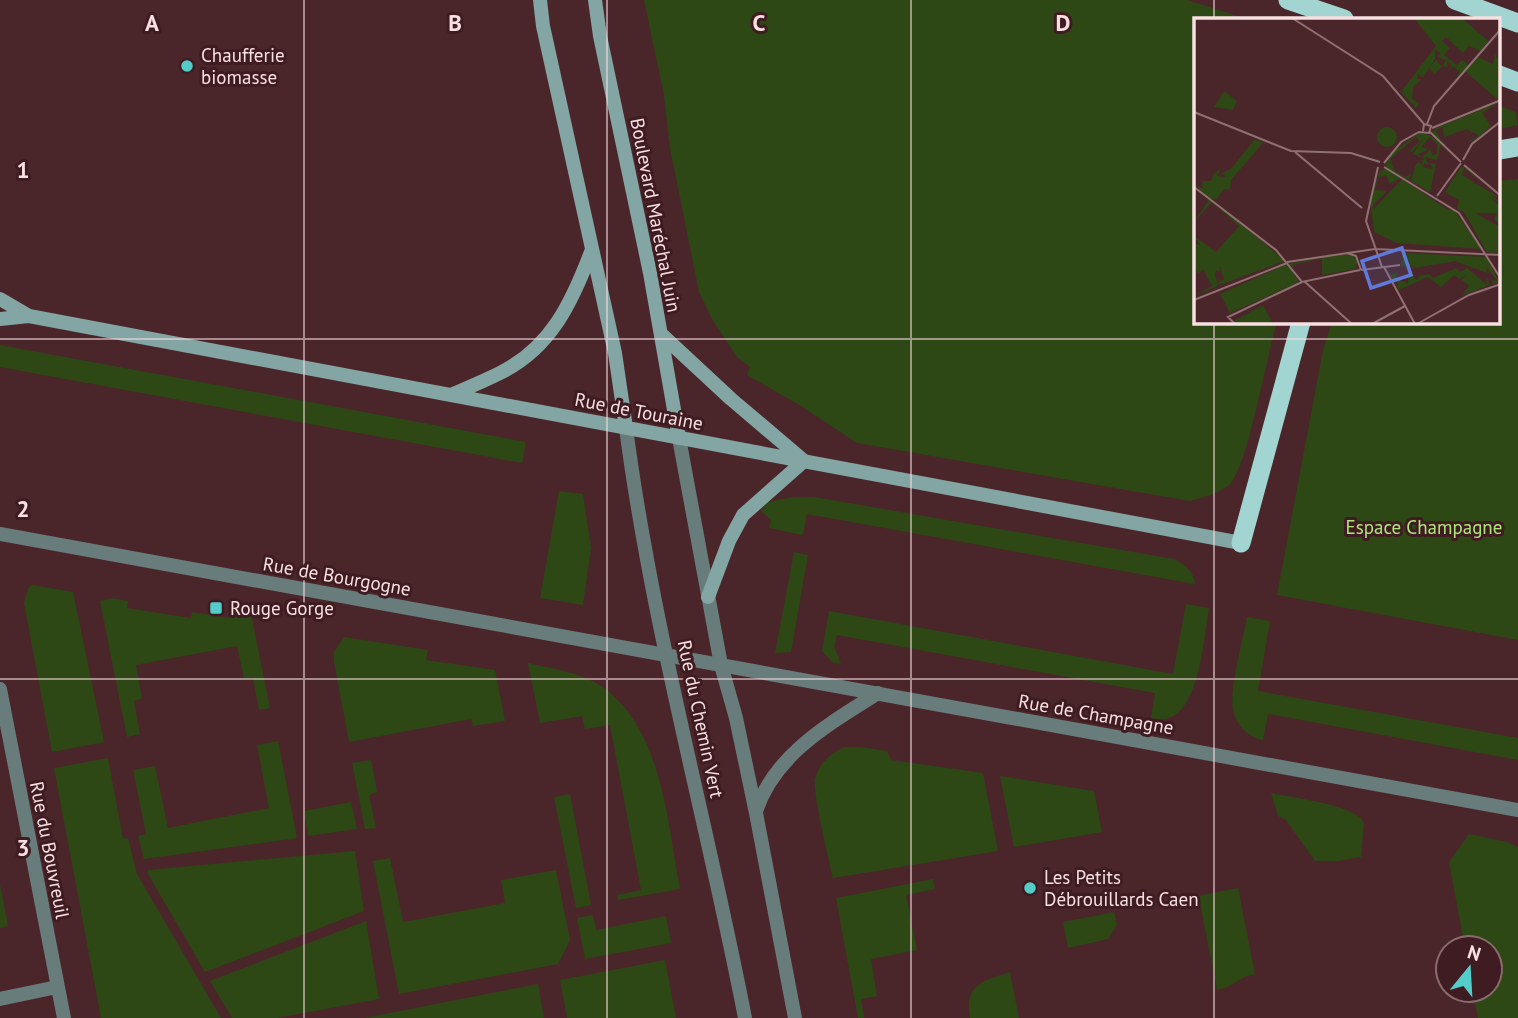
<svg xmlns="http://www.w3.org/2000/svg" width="1518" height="1018" font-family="'PT Sans',sans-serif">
<rect width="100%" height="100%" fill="#4a262a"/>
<!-- green -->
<path fill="#2d4814" d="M644 0H1187L1247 19H1196V322H1277C1267 354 1248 466 1230 484 1219 494 1203 497 1190 501L857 443 801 406 747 375 750 367 737 357 712 319 699 292 670 148 664 95Z
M1499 106 1516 112 1518 125 1499 129Z
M1518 179V640L1277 595 1323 350 1332 322H1499V181Z
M0 345 526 442 522 463 0 367Z
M559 491 583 494 591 548 583 605 540 598Z
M793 497H814L1174 559C1185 565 1194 571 1195 584L807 514 803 535 769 528 771 520 761 511 768 502Z
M794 552 808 555 791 652 775 653Z
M32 585 73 592 104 742 52 752 24 603 28 588Z
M112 598 128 601 127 608 191 618 192 612 229 618 231 605 246 609 251 614 270 708 259 710 253 678 244 679 237 646 136 665 142 699 134 701 140 734 127 737 100 601Z
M1186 604 1209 608C1203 638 1200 732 1151 718L1155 693 837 635 834 646 841 664 832 662 822 651 829 611 1173 674Z
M1247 617 1270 621 1258 691 1518 738V760L1268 714 1263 740C1249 738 1236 725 1233 710 1229 689 1243 640 1247 617Z
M344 637 428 650 426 660 495 670 505 721 473 726 471 719 349 742 334 662V652Z
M528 663C553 669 582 672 604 688 663 732 667 822 680 889L618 900 617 895 641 890 610 725 585 729 582 716 540 723Z
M278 741 297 838 144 859 138 836 146 834 133 770 155 766 168 828 269 808 257 745Z
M845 747H861L887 751 891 760 983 773 998 851 833 878C829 862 812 790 815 779 819 763 831 753 845 747Z
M108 758 123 839 128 838 137 874 221 1018H101L54 768Z
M371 760 377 792 369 795 376 828 365 829 352 763Z
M1000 776 1094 791 1102 832 1014 847Z
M1271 793C1293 798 1352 804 1364 822L1361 857 1337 861H1315L1286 820 1278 816Z
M570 794 591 905 576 908 554 797Z
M351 802 357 829 308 836 304 811Z
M1469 834 1507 842 1518 847V1018H1478L1473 990H1490V948H1465L1449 862Z
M355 851 364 911 205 972 148 874V870Z
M390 858 403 922 505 903 501 880 556 870 570 940 558 964 399 994 373 861Z
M933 879 935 889 906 895 917 950 871 959 877 996 861 999 864 1018H858L836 898Z
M0 884 8 926 0 928Z
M1238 888 1255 974C1238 977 1234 987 1217 990L1200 903 1184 906 1182 899Z
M1114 912 1117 925 1108 939 1068 948 1063 922Z
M593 915 596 930 666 916 671 943 585 959 577 918Z
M366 921 379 999 277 1018H232L210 981Z
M665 960 676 1018H567L560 980Z
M1010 972 1019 1018H970C964 984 983 981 1010 972Z
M538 984 544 1018H364Z"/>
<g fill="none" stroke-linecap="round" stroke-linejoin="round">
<!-- minor -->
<path stroke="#677c7b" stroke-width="14" d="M0 534 1518 810
M0 689 64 1018
M0 999 57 987"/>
<!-- tertiary -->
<path stroke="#677c7b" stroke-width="14" d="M626 428C652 627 707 821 745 1018
M679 438 721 665 736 718 756 813 795 1018
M756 811C775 754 829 724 878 693"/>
<!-- secondary -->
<path stroke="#83a5a3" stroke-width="14" d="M540 0 543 26 615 353 626 428
M595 0 600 36 650 273 679 438
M0 299 29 316
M0 319 29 316 1241 543
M661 334 731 399 803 460
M451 395C467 388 484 381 500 373 551 348 572 302 591 252
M708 597 729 541 743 515 804 461"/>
<!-- trunk -->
<path stroke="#a2d4d1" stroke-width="19" d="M1288 0 1344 19
M1455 0 1518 23
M1499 75 1518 82
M1499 150 1518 147
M1241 543 1301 322"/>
</g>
<!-- grid -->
<path fill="none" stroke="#f8dfe1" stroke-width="2" stroke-opacity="0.55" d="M304 0V1018M607 0V1018M911 0V1018M1214 0V19M1214 322V1018M0 339H1518M0 679H1518"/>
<!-- markers -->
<g fill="#53cdca" stroke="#3f1c21" stroke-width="2.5">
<circle cx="187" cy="66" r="7"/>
<rect x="209" y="601" width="14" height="14" rx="3.5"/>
<circle cx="1030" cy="888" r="7"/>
</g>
<g text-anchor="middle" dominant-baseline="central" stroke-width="6" stroke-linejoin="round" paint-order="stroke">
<!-- poi labels -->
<g font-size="19" fill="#f8dfe1" stroke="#3f1c21" text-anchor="start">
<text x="201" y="55">Chaufferie<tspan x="201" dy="22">biomasse</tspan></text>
<text x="230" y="608">Rouge Gorge</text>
<text x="1044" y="877">Les Petits<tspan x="1044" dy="22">Débrouillards Caen</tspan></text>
</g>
<!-- street labels -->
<g font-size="19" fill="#f8dfe1" stroke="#3f1c21">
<text transform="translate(656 215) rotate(79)">Boulevard Maréchal Juin</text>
<text transform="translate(639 411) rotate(11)">Rue de Touraine</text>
<text transform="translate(337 576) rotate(10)">Rue de Bourgogne</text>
<text transform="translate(1096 714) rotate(10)">Rue de Champagne</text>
<text transform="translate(701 719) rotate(78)">Rue du Chemin Vert</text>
<text transform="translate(50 850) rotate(79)">Rue du Bouvreuil</text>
</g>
<!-- park labels -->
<g font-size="19" fill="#aae679" stroke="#3f1c21">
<text x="1424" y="527">Espace Champagne</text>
</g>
</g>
<!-- overview -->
<g transform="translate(1194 18)">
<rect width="306" height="306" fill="#4a262a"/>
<path d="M220 0H268L294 23 287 33 275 28 269 35 252 19 248 23 256 30 250 37 263 47 268 42 274 47 260 62 266 54 259 48 254 54 258 47 253 43V50L249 47 241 56 235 50 242 42 248 48 252 42 243 39 246 35 241 31V41L229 59 224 56 223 61H228L219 69 218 80 225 86 222 90 207 74 242 28ZM306 33V79L303 81 271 53 284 39 299 46 301 36 305 43ZM30 73 43 83 39 92 20 89ZM306 84 288 95 297 108 278 125 276 120 279 123 285 117 278 114 273 120 277 114 273 111 250 119 249 109 242 112 247 123 238 115 242 110ZM183 119a10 10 0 1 1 20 0a10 10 0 1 1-20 0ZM226 115 236 117 247 126 243 142 231 139 235 147 230 145 229 149 239 151 236 145 242 146 236 174 217 163 222 146 226 144 227 148 229 144 225 140 230 143 229 138 237 131 238 137 243 136V126L236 119 227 129 235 131 224 136 229 140 219 136 229 121 218 134 215 133 226 123 222 119 196 141 201 153 212 159 217 156 215 162 191 149 198 134ZM61 121 77 128 69 125 37 162 36 172 30 171 22 182 15 179 91 243 25 267 24 258 26 263 30 261 25 246 26 254 22 252 21 257 24 268 0 278 18 268 9 251 5 255 0 252V225L6 227 0 218 22 234 45 208 18 184 0 204 15 182 0 165 9 171 8 163H17L19 157 28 149 23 158 32 159 28 155 37 151ZM267 149H271L291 167 270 150 268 157 306 180 297 177 306 185 295 179 306 188V206L300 201 303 195H281L306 209V235L293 234 270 194 263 191 265 182 251 174ZM192 151 206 160 196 166 192 157 184 160 181 172 193 173 180 186 179 192 208 161 254 192 259 191 288 231 203 225 180 214 176 180 186 153ZM209 235 292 239 306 265 299 266 297 262 304 263 292 249 293 255 261 243 208 252 221 248H207ZM156 236 164 243 161 251 128 257V240L99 247 100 251 95 246 134 238ZM93 246 105 264 36 295 26 276ZM262 250 266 254 273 250 293 267 292 258 296 267 268 277 275 268 268 262 272 257 266 261 260 257 247 269 234 259 205 272 196 257 204 255 200 263 205 271 202 261 214 265V253L223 262 225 258 235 256 239 260ZM69 287 79 306H42L40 303Z" fill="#2d4814"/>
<path fill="none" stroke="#907073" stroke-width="2" d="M98 0 189 58 230 106M0 94 97 133 157 135 186 144M233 106 240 88 307 11M238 110 307 82M236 114 267 144M101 134 168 190M269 142 278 126 307 103M190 145 207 124 225 114 235 115 237 108 230 106 229 113M270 147 307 178M184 149 172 203 188 249M190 149 265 195 307 261M0 169 82 232 108 264 166 252M243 178 267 145M153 235 162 238 167 252M93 244 181 231 307 237M190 249 221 306M167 252 206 247M111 264 158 306M0 282 93 245M41 306 34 299 108 264M178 306 211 288M223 306 275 277 307 266"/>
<path fill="#5f7adb" fill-opacity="0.15" stroke="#5f7adb" stroke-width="3.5" d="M208 230 217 257 177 270 168 243Z"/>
<rect width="306" height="306" fill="none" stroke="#f8dfe1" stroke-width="3.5"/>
</g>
<g font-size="23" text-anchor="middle" font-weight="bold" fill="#f8dfe1" stroke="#3f1c21" stroke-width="6" stroke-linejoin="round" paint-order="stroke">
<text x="152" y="31">A</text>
<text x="455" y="31">B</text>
<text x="759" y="31">C</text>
<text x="1063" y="31">D</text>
<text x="23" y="178">1</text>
<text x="23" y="517">2</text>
<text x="23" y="856">3</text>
</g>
<!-- north arrow -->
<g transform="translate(1469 969) rotate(18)"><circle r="33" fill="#3f1c21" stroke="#896a6e" stroke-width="2"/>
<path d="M0-5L12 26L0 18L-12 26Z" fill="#53cdca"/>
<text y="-10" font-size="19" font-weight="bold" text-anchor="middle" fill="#f8dfe1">N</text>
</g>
</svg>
